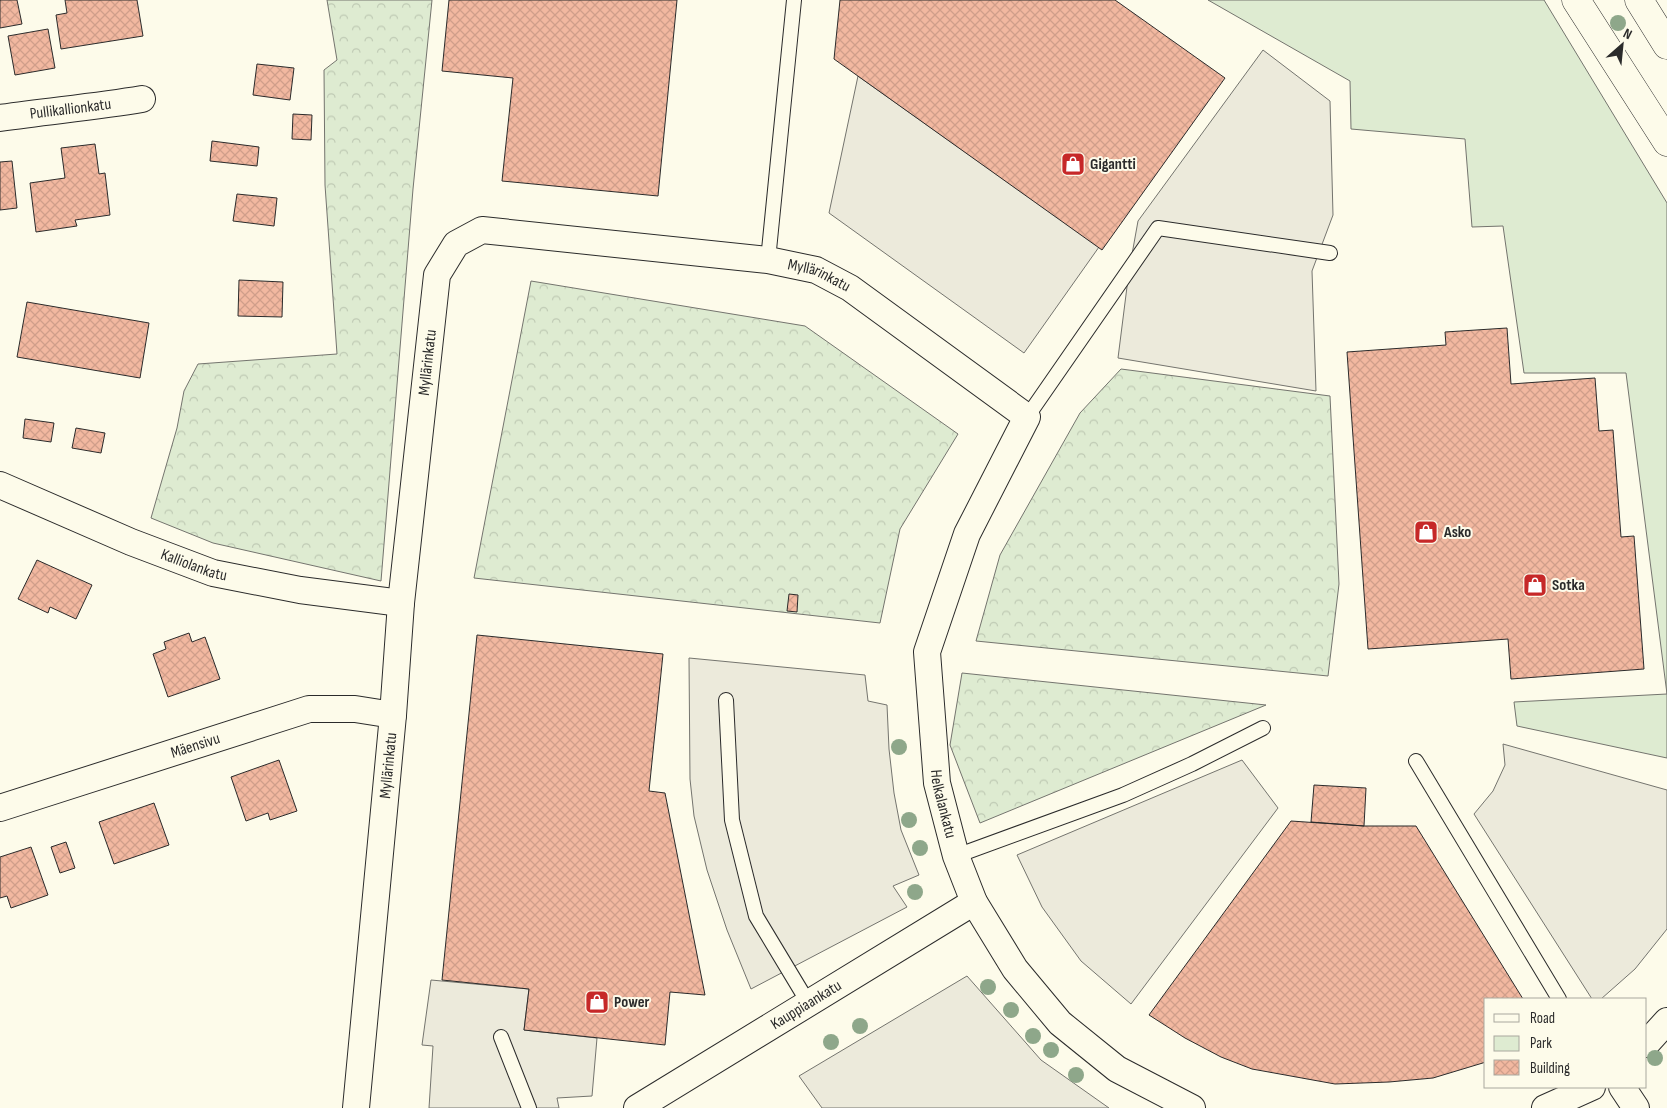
<svg xmlns="http://www.w3.org/2000/svg" width="1667" height="1108" font-family="'Sofia Sans Condensed',sans-serif">
<defs>
<pattern id="forest-crowns" width="20" height="18" patternUnits="userSpaceOnUse" patternTransform="scale(1.25)"><rect width="20" height="18" fill="#deebd1"/><path d="M2 6a3 3 0 1 1 6 0M12 15a3 3 0 1 1 6 0" fill="none" stroke="#bfcab4"/></pattern>
<pattern id="building-cross-hatch" width="8" height="8" patternUnits="userSpaceOnUse" patternTransform="scale(1.25)"><rect width="8" height="8" fill="#f2b8a0"/><path d="M0 0l8 8M0 8l8-8" fill="none" stroke="#d09e8a"/></pattern>
</defs>
<rect width="100%" height="100%" fill="#fdfbea"/>
<!-- green -->
<path fill="#deebd1" stroke="#74746e" d="M1208 0H1544L1667 203V758L1517 726 1514 702 1667 694 1626 373H1524L1503 226 1472 227 1465 139 1351 129 1350 81Z"/>
<!-- forest -->
<path fill="url(#forest-crowns)" stroke="#74746e" d="M327 0H432L413 189 381 581 213 543 151 518 177 428 184 391 198 364 337 354 325 185 324 70 337 60Z
M531 281 805 326 958 434 900 529 880 623 474 578Z
M1121 369 1330 396 1339 584 1328 676 976 641 1000 555 1080 413Z
M962 673 1266 705 980 823 950 745Z"/>
<!-- parking -->
<path fill="#eceadb" stroke="#74746e" d="M1263 50 1330 101 1333 215 1312 271 1316 391 1118 358 1129 271 1138 221Z
M858 76 1099 247 1024 353 829 213Z
M689 658 865 675 868 701 887 705 889 749 894 793 901 830 919 875 893 886 907 907 751 989 727 930 707 870 694 816 690 779Z
M1503 744 1667 790V929L1635 969 1601 999H1592L1474 814 1493 791 1505 765Z
M1242 760 1278 808 1131 1004 1081 961 1042 907 1017 855Z
M967 976 1041 1060 1109 1108H822L799 1076Z
M431 980 529 989 524 1030 597 1038 592 1096 557 1098 559 1108H429L433 1046 422 1045Z"/>
<!-- building -->
<path fill="url(#building-cross-hatch)" stroke="#2b2b2b" d="M0 0H17L22 24 0 28Z
M65 0H137L143 36 61 49 56 15 67 13Z
M449 0H677L658 196 502 181 513 78 442 71Z
M840 0H1115L1225 78 1102 250 834 59Z
M48 29 55 68 15 75 8 36Z
M257 64 294 68 290 100 253 95Z
M293 114 312 115 311 140 292 139Z
M212 141 259 147 257 166 210 161Z
M95 144 99 174 105 173 110 215 75 220 77 226 36 232 30 183 65 178 61 148Z
M12 161 17 208 0 210V162Z
M237 194 277 198 274 226 233 221Z
M239 280 283 282 282 317 238 316Z
M27 302 149 323 140 378 17 357Z
M1507 328 1511 384 1595 378 1599 431 1613 430 1621 537 1634 536 1644 669 1511 679 1508 639 1368 649 1347 352 1446 345 1445 332Z
M25 419 54 423 51 442 23 438Z
M76 428 105 433 101 453 72 448Z
M37 560 92 585 76 619 50 607 48 613 18 599Z
M789 594 798 595 797 612 787 611Z
M189 633 192 642 205 637 220 679 168 697 153 654 166 649 164 642Z
M477 635 663 654 649 791 665 793 705 995 670 992 665 1045 524 1030 529 989 442 980Z
M279 760 297 811 270 820 268 813 246 821 231 777Z
M1314 785 1366 788 1364 826 1311 822Z
M154 803 169 845 114 864 99 822Z
M1291 821 1364 826H1416L1523 999H1486V1062L1433 1078 1389 1082 1335 1084 1252 1069 1221 1057 1185 1038 1149 1015Z
M66 842 75 868 60 873 51 847Z
M31 847 48 895 11 908 7 896 0 898V857Z"/>
<g fill="none" stroke-linecap="round" stroke-linejoin="round">
<!-- service casing -->
<g stroke="#2b2b2b" stroke-width="16">
<path id="service" d="M768 260 794 0
M1027 417 1158 228 1330 253
M726 700 732 820 756 916 809 1004
M1416 761 1559 999
M956 856 1123 795 1192 764 1263 728
M501 1037 529 1108"/>
</g>
<!-- minor casing -->
<g stroke="#2b2b2b" stroke-width="28">
<g id="minor">
<path id="s1" d="M0 118C47 111 95 107 142 99"/>
<path id="s2" d="M0 485 131 542 213 573 300 590 401 603"/>
<path id="s3" d="M0 808 309 709H355L393 715"/>
<path d="M1646 1044 1667 1021"/>
<path d="M1622 1087 1636 1108"/>
<path id="s4" d="M356 1108 393 715 401 603 437 275 456 244 482 230 768 260 816 270 850 288 1027 417 967 534 927 652 937 783 956 856 974 902 1015 969 1060 1023 1117 1069 1192 1108"/>
<path id="s5" d="M637 1108 974 902"/>
<path d="M1545 1108 1592 1087"/>
</g>
</g>
<!-- primary casing -->
<g stroke="#2b2b2b" stroke-width="29">
<path id="primary" d="M1576 0 1667 142
M1639 0 1667 45"/>
</g>
<!-- service -->
<use href="#service" stroke="#fdfbea" stroke-width="14"/>
<!-- minor -->
<use href="#minor" stroke="#fdfbea" stroke-width="26"/>
<!-- primary -->
<use href="#primary" stroke="#fdfbea" stroke-width="28"/>
</g>
<!-- trees -->
<g fill="#8ea78a">
<circle cx="1618" cy="23" r="8"/>
<circle cx="899" cy="747" r="8"/>
<circle cx="909" cy="820" r="8"/>
<circle cx="920" cy="848" r="8"/>
<circle cx="915" cy="892" r="8"/>
<circle cx="988" cy="987" r="8"/>
<circle cx="1011" cy="1010" r="8"/>
<circle cx="860" cy="1026" r="8"/>
<circle cx="1033" cy="1036" r="8"/>
<circle cx="831" cy="1042" r="8"/>
<circle cx="1051" cy="1050" r="8"/>
<circle cx="1655" cy="1058" r="8"/>
<circle cx="1076" cy="1075" r="8"/>
</g>
<!-- icons -->
<defs>
<g id="shop-square" transform="scale(1.25)"><rect x="-9" y="-9" width="18" height="18" rx="4" fill="#c62828" stroke="#fdfbea"/><path d="M-5-2.5h2.3a2.7 3.5 0 0 1 5.4 0H5L5.5 6h-11ZM-1.5-2.5h3a1.5 2.3 0 0 0-3 0Z" fill="#fff"/></g>
</defs>
<g fill-rule="evenodd">
<use href="#shop-square" x="1073" y="164"/>
<use href="#shop-square" x="1426" y="532"/>
<use href="#shop-square" x="1535" y="585"/>
<use href="#shop-square" x="597" y="1002"/>
</g>
<g text-anchor="middle" dominant-baseline="central" stroke-width="4" stroke-linejoin="round" paint-order="stroke">
<!-- street labels -->
<g font-size="16" fill="#2b2b2b" stroke="#fdfbea">
<text stroke="none"><textPath href="#s1" startOffset="71">Pullikallionkatu</textPath></text>
<text stroke="none"><textPath href="#s4" startOffset="1244">Myllärinkatu</textPath></text>
<text stroke="none"><textPath href="#s4" startOffset="749">Myllärinkatu</textPath></text>
<text stroke="none"><textPath href="#s2" startOffset="210">Kalliolankatu</textPath></text>
<text stroke="none"><textPath href="#s3" startOffset="205">Mäensivu</textPath></text>
<text stroke="none"><textPath href="#s4" startOffset="344">Myllärinkatu</textPath></text>
<text stroke="none"><textPath href="#s4" startOffset="1906">Helkalankatu</textPath></text>
<text stroke="none"><textPath href="#s5" startOffset="198">Kauppiaankatu</textPath></text>
</g>
<!-- poi labels -->
<g font-size="16" font-weight="bold" fill="#2b2b2b" stroke="#fdfbea" text-anchor="start">
<text x="1090" y="164">Gigantti</text>
<text x="1444" y="532">Asko</text>
<text x="1552" y="585">Sotka</text>
<text x="614" y="1002">Power</text>
</g>
</g>
<!-- legend -->
<rect x="1484" y="998" width="162" height="90" fill="#fdfbea" stroke="#a9a89e"/>
<rect x="1494" y="1014" width="25" height="8" fill="#fdfbea" stroke="#a9a89e"/>
<text x="1530" y="1023" font-size="15" fill="#2b2b2b">Road</text>
<rect x="1494" y="1036" width="25" height="15" fill="#deebd1" stroke="#a9a89e"/>
<text x="1530" y="1048" font-size="15" fill="#2b2b2b">Park</text>
<rect x="1494" y="1060" width="25" height="15" fill="url(#building-cross-hatch)" stroke="#a9a89e"/>
<text x="1530" y="1073" font-size="15" fill="#2b2b2b">Building</text>
<!-- north arrow -->
<g transform="translate(1622 45) rotate(27)" stroke="#fdfbea" stroke-width="4" paint-order="stroke">
<path d="M0-4L9 19L0 12L-9 19Z" fill="#2b2b2b"/>
<text y="-8" font-size="14" font-weight="bold" text-anchor="middle" fill="#2b2b2b">N</text>
</g>
</svg>
